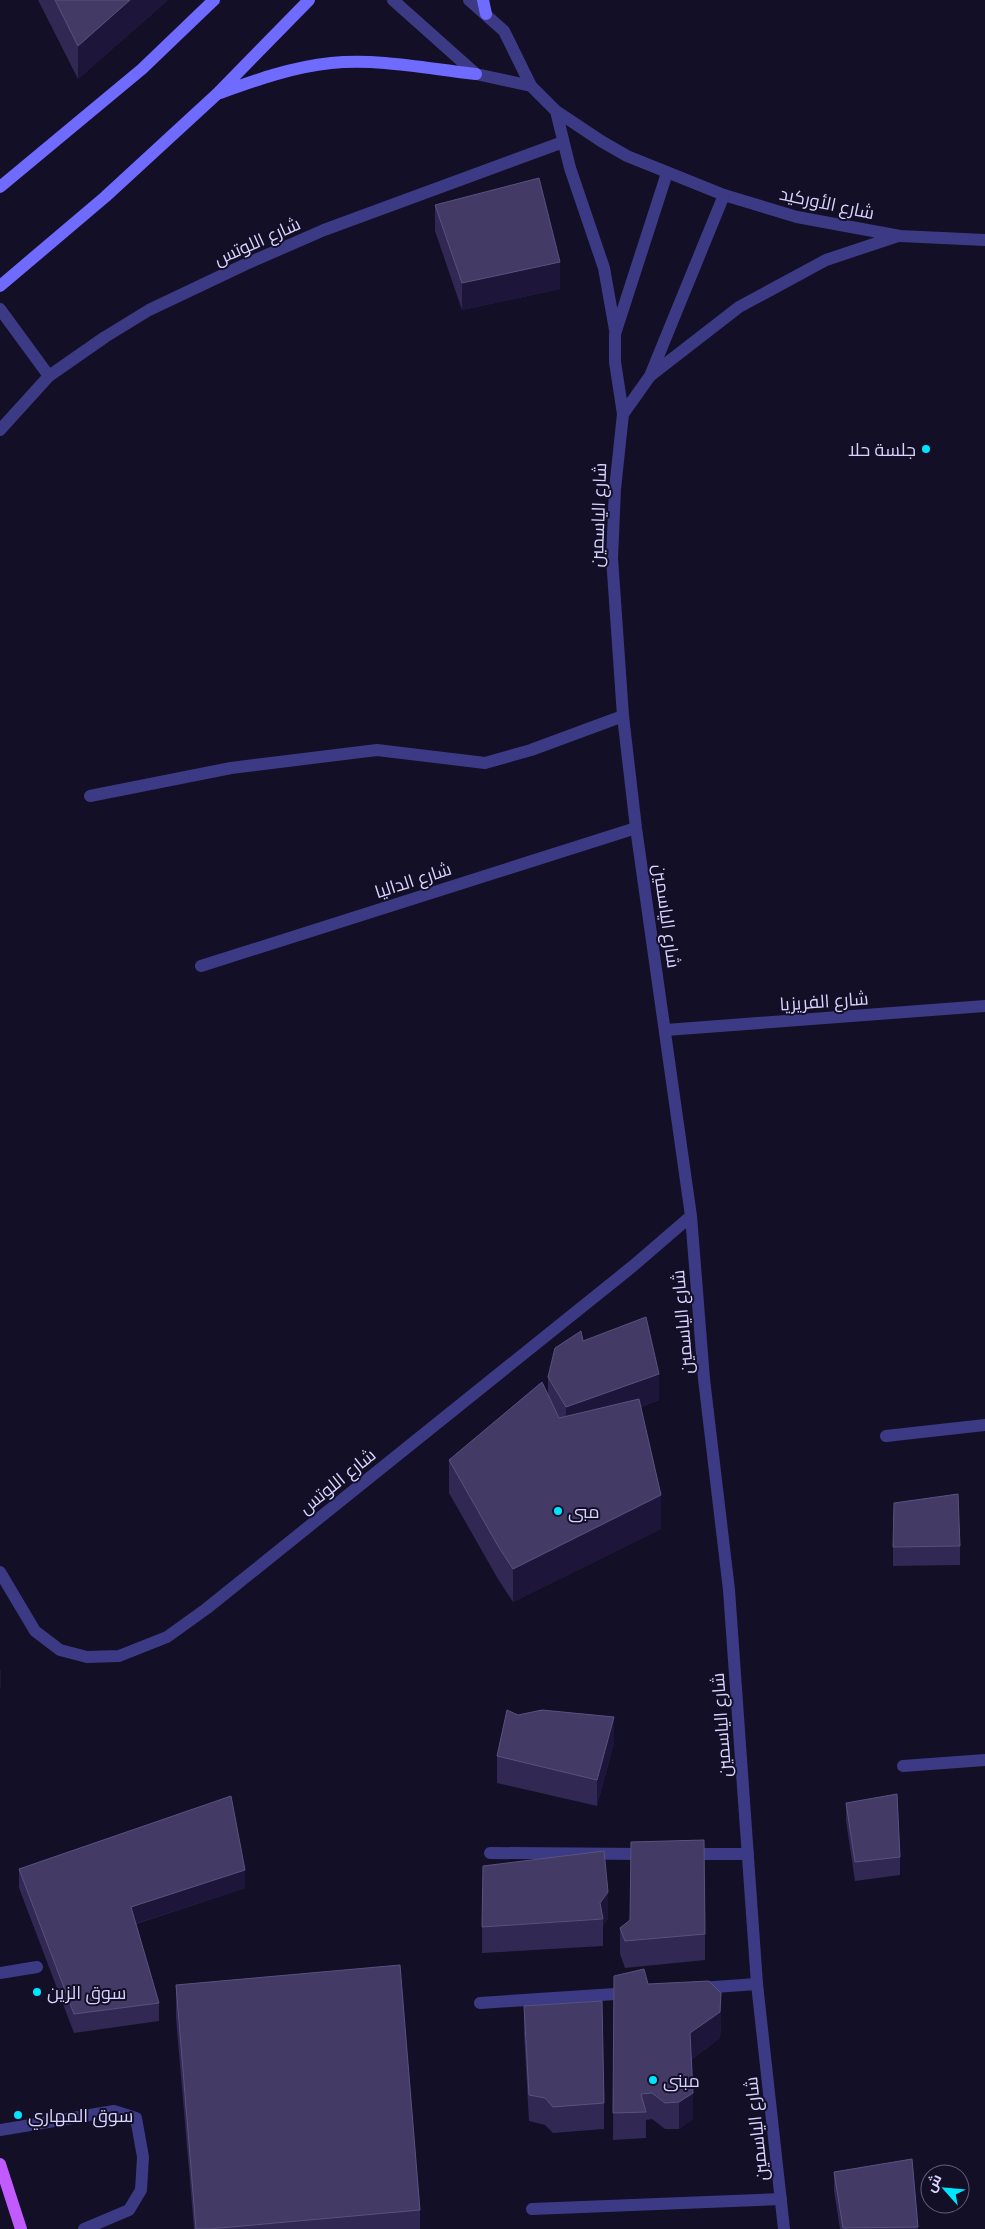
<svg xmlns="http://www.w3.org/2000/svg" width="985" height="2229" font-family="Roboto,Cairo,sans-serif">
<rect width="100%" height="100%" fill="#130f26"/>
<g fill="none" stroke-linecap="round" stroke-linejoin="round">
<!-- lane -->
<path stroke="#3d3a85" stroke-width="12" d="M90 796 231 768 377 750 485 763 531 750 623 716
M886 1436 985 1425
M903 1766 985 1760
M490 1853 648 1854
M688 1854H748
M0 1973 37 1967
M700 1988 757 1984
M480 2003 630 1993
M0 2130 114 2111 136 2118 143 2157 141 2190 129 2210 84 2229
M532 2209 781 2199"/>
<!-- street -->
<path stroke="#3d3a85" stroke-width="12" d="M393 0 476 74 531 86
M469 0 504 31 531 86 556 111 601 141 627 156 724 195 797 217 900 236 985 240
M556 111 570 168 604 268 615 330
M667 173 615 334V362L623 414 615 489 612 558 623 716 636 828 691 1216 704 1379 729 1590 757 1984 784 2229
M0 309 49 376
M650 376 739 307 826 260 898 236
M623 414 650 376 724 195
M0 430 49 376 105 337 149 310 246 264 324 230 563 142
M201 966 636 828
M666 1030 985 1006
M0 1572 35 1631 60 1650 87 1657 119 1656 167 1637 206 1609 633 1266 691 1216"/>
<!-- secondary -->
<path stroke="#6f6bff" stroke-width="12" d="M483 0 486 14
M220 93C256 80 292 67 331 63 379 58 429 69 476 74
M0 187 142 69 214 0
M0 286 105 197 217 94 309 0"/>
<!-- primary -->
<path stroke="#c25bff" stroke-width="12" d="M0 2164 21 2229"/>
</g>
<!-- wall -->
<path fill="#312854" d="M38 0H167V1L78 79Z
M435 205 560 289 462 310 435 231Z
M583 1341 659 1400 641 1407 661 1529 513 1602 498 1579 449 1493V1460L548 1396V1377Z
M960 1546V1565L893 1566V1547Z
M518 1715 614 1743 597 1806 497 1783V1756Z
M846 1803 900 1857V1875L855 1881 846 1821Z
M19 1869 245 1888 136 1924 159 2003V2021L74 2033 19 1888Z
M608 1919 603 1925V1946L482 1953V1927Z
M620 1928 705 1934V1960L625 1968 620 1954Z
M614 1976 648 1984 721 2019 720 2038 692 2059 693 2119 679 2129H665L652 2119 646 2120V2138L613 2140Z
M176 1985 420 2210V2229H194L176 2018Z
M524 2006 604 2103V2129L553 2133 545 2125 529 2121 524 2033Z
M912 2159 918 2229H840L834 2191V2172Z"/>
<!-- shaded-wall -->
<path fill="#1d163a" d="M130 0H167V1L78 79V46Z
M560 262V289L462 310V283Z
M659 1374V1400L566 1434V1407Z
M661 1495V1529L513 1602V1569Z
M0 1670H1V1688L0 1689Z
M614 1717V1743L597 1806V1780Z
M245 1870V1888L131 1925V1907Z
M608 1892V1919L603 1925V1919L600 1903Z
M721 1993V2019L720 2038 690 2060V2033Z
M693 2093V2119L679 2129V2102Z"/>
<!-- building -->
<path fill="#433a66" stroke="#5a527e" d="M55 0H130L78 46Z
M539 178 560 262 462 283 435 205Z
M646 1317 659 1374 566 1407 548 1377 555 1348 581 1331 583 1341Z
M542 1382 559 1418 639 1399 661 1495 513 1569 498 1546 449 1460Z
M958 1494 960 1546 893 1547 894 1503Z
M507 1710 518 1715 542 1710 614 1717 597 1780 497 1756Z
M897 1794 900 1857 855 1862 846 1803Z
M231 1796 245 1870 131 1907 159 2003 74 2014 19 1869Z
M704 1840 705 1934 625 1941 620 1928 630 1920 631 1842Z
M604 1851 608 1892 600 1903 603 1919 482 1927 483 1866Z
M400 1965 420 2210 209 2229H196L176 1985Z
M644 1969 648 1984 709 1981 721 1993 720 2012 690 2033 693 2093 679 2102 665 2103 652 2093 641 2094 646 2112 613 2113 614 1976Z
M602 2001 604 2103 553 2107 545 2098 529 2095 524 2006Z
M912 2159 918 2227 843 2228 834 2172Z"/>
<!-- markers -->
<g fill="#00e5ff" stroke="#130f26" stroke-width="2">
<circle cx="926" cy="449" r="5"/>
<circle cx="558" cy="1511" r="5"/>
<circle cx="37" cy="1992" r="5"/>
<circle cx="653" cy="2080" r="5"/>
<circle cx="18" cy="2115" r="5"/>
</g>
<g text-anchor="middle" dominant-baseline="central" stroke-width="4" stroke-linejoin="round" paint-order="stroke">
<!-- street labels -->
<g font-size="18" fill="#d9d4ff" stroke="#130f26">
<text transform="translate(827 203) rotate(12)">شارع الأوركيد</text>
<text transform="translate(257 241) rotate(-24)">شارع اللوتس</text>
<text transform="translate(598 515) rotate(-88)">شارع الياسمين</text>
<text transform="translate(413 880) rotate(-18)">شارع الداليا</text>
<text transform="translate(667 916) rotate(82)">شارع الياسمين</text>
<text transform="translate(824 1001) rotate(-4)">شارع الفريزيا</text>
<text transform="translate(682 1322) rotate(-95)">شارع الياسمين</text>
<text transform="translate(337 1481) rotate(-39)">شارع اللوتس</text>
<text transform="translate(721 1725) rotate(-94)">شارع الياسمين</text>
<text transform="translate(756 2129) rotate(-96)">شارع الياسمين</text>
</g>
<!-- poi labels -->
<g font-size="18" fill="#d9d4ff" stroke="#130f26" text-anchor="start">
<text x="916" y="449" text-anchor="end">جلسة حلا</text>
<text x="568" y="1511">مبى</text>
<text x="47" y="1992">سوق الزين</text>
<text x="663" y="2080">مبنى</text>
<text x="28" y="2115">سوق المهاري</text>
</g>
</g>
<!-- north arrow -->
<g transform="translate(945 2189) rotate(297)"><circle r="24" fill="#130f26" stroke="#625e7d"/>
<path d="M0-4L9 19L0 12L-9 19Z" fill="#00e5ff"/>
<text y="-8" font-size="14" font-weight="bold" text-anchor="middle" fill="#d9d4ff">ش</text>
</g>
</svg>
